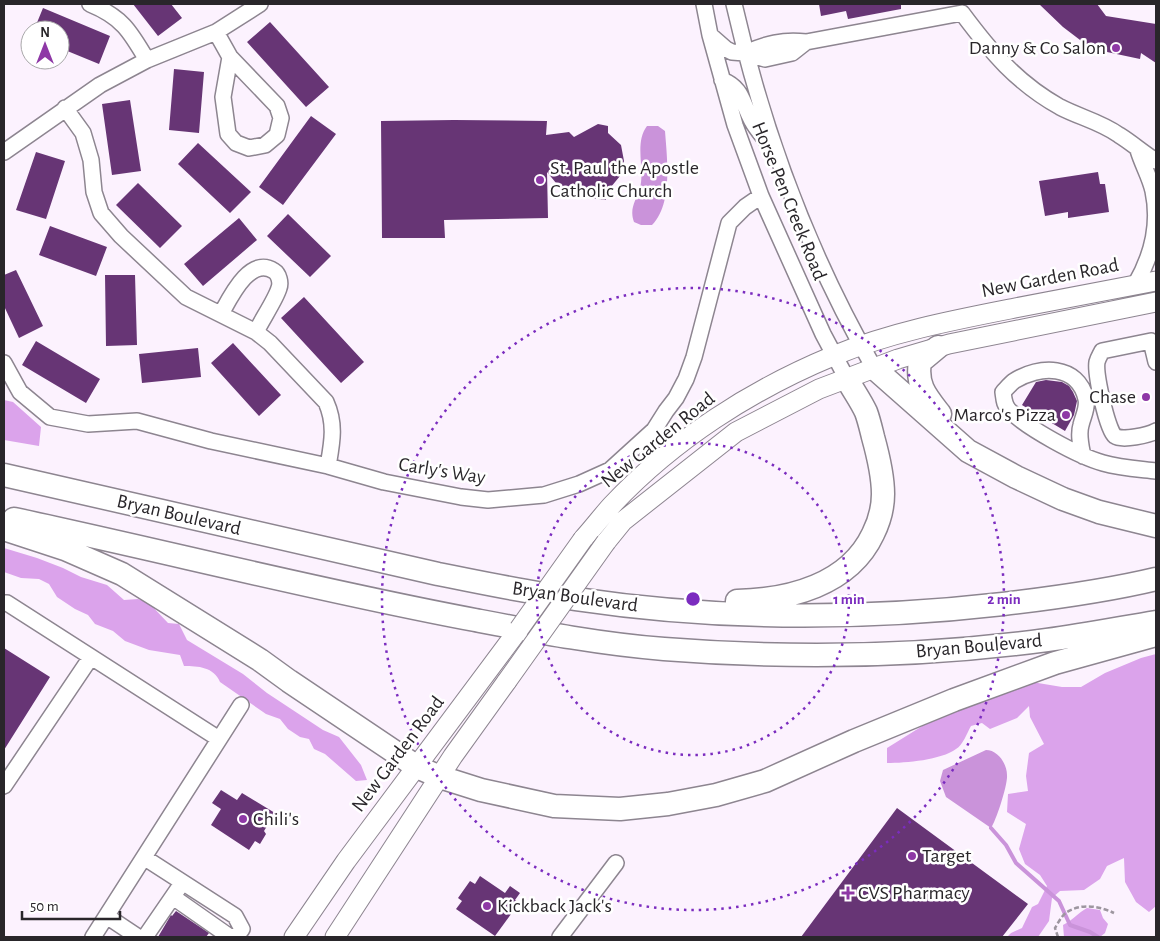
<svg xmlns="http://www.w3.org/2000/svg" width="1160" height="941" font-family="'Alegreya Sans',sans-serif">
<rect width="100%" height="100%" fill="#fcf2fe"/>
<!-- forest -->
<path fill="#dba3eb" d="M4 400 13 402 41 427 39 446 4 440Z
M4 548 37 558 63 568 81 577 107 585 124 600 138 599 149 603 168 623 179 624 187 640 243 674 267 693 323 730 339 737 361 765 367 780 356 781 325 754 314 749 309 739 300 737 288 729 280 719 266 714 220 682C214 667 198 666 184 666L180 655 149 650 125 641 113 631 95 624 88 615 75 609 57 597 49 584 39 579 21 578 4 572Z
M1156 654V906L1149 912 1136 902 1125 882 1124 858 1107 866 1100 879 1084 890 1060 891 1052 898 1049 921 1038 937H1007L1011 933 1022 928 1032 907 1038 904 1047 886 1040 875 1025 864 1019 849 1026 824 1007 812 1008 794 1028 791 1026 776 1029 753 1044 744 1030 717 1029 706 1017 718 990 729 982 723 971 726C967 733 963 745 956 749 941 760 906 763 887 763V748L924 725 958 709 1032 682 1062 687H1081L1105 673 1141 658Z
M1087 908 1100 910 1103 918 1108 924 1105 933 1100 937H1064L1063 925C1073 920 1078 913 1087 908Z"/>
<!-- water -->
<path fill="#ca93da" d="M647 126H658L665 131C667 158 673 204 652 225H641L634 222C629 208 636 201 640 188 645 168 634 143 647 126Z
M986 750C998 750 1007 764 1007 775 1008 784 996 821 991 828L946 797 940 781 943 770Z"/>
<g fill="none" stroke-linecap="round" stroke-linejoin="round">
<!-- stream -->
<path stroke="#ca93da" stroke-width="4" d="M991 828 1006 845 1016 863 1059 901 1070 925 1090 932 1098 937"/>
</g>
<!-- building -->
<path fill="#673575" d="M133 4H171L182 18 158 36Z
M819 4H901V9L848 19 846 11 821 16Z
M1039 4H1097L1106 16 1156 24V63L1141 53 1140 59 1107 52 1084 43 1063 27Z
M43 8 110 36 99 64 60 48V30H34Z
M270 22 329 87 306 107 247 42Z
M174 69 204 72 199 133 169 130Z
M130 100 141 171 112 175 102 104Z
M311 116 336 134 283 205 259 187Z
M454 120 547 121 546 135 569 132 574 137 598 124 608 126V133L621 145 624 161 620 176 606 193V200L591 198 578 190 572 189 565 194 547 172 548 218 444 220 445 238H382L381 121Z
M198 143 251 192 230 213 178 164Z
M36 152 65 161 46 219 16 210Z
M1098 172 1100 184H1105L1109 212 1068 218V212L1045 216 1039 181Z
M138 183 182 226 160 248 116 205Z
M288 214 331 256 310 277 267 236Z
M239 218 257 240 203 286 184 264Z
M50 226 107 247 96 276 39 255Z
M16 270 43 326 19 338 4 306V275Z
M105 275H135L137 345 106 346Z
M304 297 364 362 341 383 281 318Z
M36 341 100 379 86 403 22 365Z
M233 343 281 395 259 416 211 363Z
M198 348 201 377 142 383 139 354Z
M1046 380 1062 382 1069 386 1073 392 1077 401 1074 415 1065 431 1022 405 1036 382Z
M4 648 50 677 4 750Z
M221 790 237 800 242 793 275 813 264 831 266 834 260 844 255 841 249 850 211 825 221 809 212 803Z
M897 808 1028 904 1002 937H801Z
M480 876 505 893 510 886 520 893 515 900 519 903 495 936 456 909 462 901 458 898 470 881 475 884Z
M176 911 209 933 206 937H158L171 915 172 916Z"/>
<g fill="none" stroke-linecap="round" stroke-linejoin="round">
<!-- minor casing -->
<g stroke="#8d8590" stroke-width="18">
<path id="minor" d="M90 4C122 17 130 31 147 60
M704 4 710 35 735 125 761 196 823 334 847 379
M734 4C763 131 809 255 874 368
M216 32 230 57 223 97 228 134 236 143 249 148 265 145 277 135 281 118 277 106 230 57
M710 35 726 49 732 52 745 53 765 59 792 53 806 42
M745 53C766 44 783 39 806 42L962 13C991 52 1017 83 1060 107 1079 117 1101 122 1119 135 1132 143 1143 153 1156 161
M722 80C743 88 742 103 752 121 756 129 763 136 768 143
M65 108 83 133 91 160 94 192 101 213 121 236 186 297 256 332 270 343 326 402C336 424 332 443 328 466
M4 152 100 85 147 60 216 32 260 4
M1135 285C1152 256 1160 224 1153 191 1150 177 1142 164 1138 150
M221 314C230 298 250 255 274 271 279 274 281 283 279 288 276 299 261 321 256 332
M1156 362 1151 341 1102 351C1100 355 1098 358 1097 362 1095 373 1107 430 1115 436 1122 441 1149 435 1156 431
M4 363 20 392 50 417 88 424 137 421 211 441 328 466 384 482 461 497 488 500 544 495 579 484 610 470 654 430 666 411 676 398 686 379 694 357 729 223 745 207 761 196
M1083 456C1081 446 1078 435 1081 425 1083 416 1088 408 1086 399 1078 364 1039 365 1014 381 1010 384 1006 389 1003 392 1004 399 1004 405 1009 410 1027 428 1078 456 1103 463 1120 468 1139 469 1156 471
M4 603H7L219 739
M4 786 91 657
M145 858 235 916 242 929 236 937
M173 897 230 937
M108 917 138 937
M93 937 241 705
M145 937 178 889
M560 937 616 863"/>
</g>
<!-- major casing -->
<g stroke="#8d8590" stroke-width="21">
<path id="major" d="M583 539C593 528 602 516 612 505 673 440 751 390 833 356 891 332 954 320 1015 308 1062 299 1109 290 1156 281
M606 542 623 521 736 432 819 389 898 359 949 344 1156 302
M294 937 346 861 519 629
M335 937 453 756 507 681"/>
</g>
<!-- highway casing -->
<g stroke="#8d8590" stroke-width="25">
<path id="highway" d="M938 347 920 362C916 385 926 396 940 414
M874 368 968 451 1016 477 1063 499 1099 512 1156 526
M4 475 438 574C484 583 530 593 576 599 717 620 862 620 1003 604 1054 598 1106 591 1156 579
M14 519C168 552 320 591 475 620 538 632 600 644 664 649 791 659 921 657 1047 640 1084 635 1120 628 1156 622
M4 529 65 549 122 574 260 660 289 681 417 767 440 777 481 790 554 806 620 809 668 804 716 795 765 781 854 741 954 700 1055 663 1156 635
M737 601C789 600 849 585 873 534 879 522 883 507 883 494 883 475 878 455 873 437 871 429 869 420 866 412 861 401 853 390 847 379"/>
</g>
<!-- path -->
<path stroke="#9d969f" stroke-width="2.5" stroke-dasharray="5 2.5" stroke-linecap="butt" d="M1058 937 1055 928C1058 923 1062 915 1067 912 1082 903 1099 906 1114 913"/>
<!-- minor -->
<use href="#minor" stroke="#fff" stroke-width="15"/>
<!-- major -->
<use href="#major" stroke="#fff" stroke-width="19"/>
<!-- highway -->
<use href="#highway" stroke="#fff" stroke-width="22"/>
<!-- major-bridge casing -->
<g stroke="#8d8590" stroke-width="21" stroke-linecap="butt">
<path id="major-bridge" d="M519 629 583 539
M507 681 606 542"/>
</g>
<!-- major-bridge -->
<use href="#major-bridge" stroke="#fff" stroke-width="19"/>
</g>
<!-- distance rings -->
<g fill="none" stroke="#7b2cbf" stroke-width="2.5" stroke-dasharray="2.5 5">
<circle cx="693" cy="599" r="156"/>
<circle cx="693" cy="599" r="311"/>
</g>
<!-- markers -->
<g fill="#8e38a6" stroke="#fff" stroke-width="2">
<circle cx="1116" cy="48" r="5"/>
<circle cx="540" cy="180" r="5"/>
<circle cx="1146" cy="397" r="5"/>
<circle cx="1066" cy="415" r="5"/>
<circle cx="243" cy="819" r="5"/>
<circle cx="912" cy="856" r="5"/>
<path d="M845.5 885.5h5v5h5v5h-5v5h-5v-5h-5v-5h5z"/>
<circle cx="487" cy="906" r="5"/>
</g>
<g text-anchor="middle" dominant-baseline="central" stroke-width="5" stroke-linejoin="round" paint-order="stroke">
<!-- poi labels -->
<g font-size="20" fill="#29262a" stroke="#fff" text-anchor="start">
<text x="1106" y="48" text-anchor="end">Danny &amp; Co Salon</text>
<text x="550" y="168">St. Paul the Apostle<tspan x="550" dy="23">Catholic Church</tspan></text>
<text x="1136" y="397" text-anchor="end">Chase</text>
<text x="1056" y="415" text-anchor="end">Marco's Pizza</text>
<text x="253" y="819">Chili's</text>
<text x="922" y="856">Target</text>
<text x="858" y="893">CVS Pharmacy</text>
<text x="497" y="906">Kickback Jack's</text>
</g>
<!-- street labels -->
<g font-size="20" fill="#29262a" stroke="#fff">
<text transform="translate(789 201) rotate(68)">Horse Pen Creek Road</text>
<text transform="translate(1050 278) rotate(-11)">New Garden Road</text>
<text transform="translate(658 440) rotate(-39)">New Garden Road</text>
<text transform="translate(442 471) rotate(9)">Carly's Way</text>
<text transform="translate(179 515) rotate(13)">Bryan Boulevard</text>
<text transform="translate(575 597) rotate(8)">Bryan Boulevard</text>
<text transform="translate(979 646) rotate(-5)">Bryan Boulevard</text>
<text transform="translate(398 754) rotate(-53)">New Garden Road</text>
</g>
</g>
<circle cx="693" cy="599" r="8" fill="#7b2cbf" stroke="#fff" stroke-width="2.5"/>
<g font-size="15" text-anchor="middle" font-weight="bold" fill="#7b2cbf" stroke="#fff" stroke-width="5" stroke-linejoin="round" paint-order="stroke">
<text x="849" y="604">1 min</text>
<text x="1004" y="604">2 min</text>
</g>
<!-- border -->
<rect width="1160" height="941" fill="none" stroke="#29262a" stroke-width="10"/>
<!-- north arrow -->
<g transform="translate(45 45)"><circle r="24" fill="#ffffff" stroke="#a9a8aa"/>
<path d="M0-4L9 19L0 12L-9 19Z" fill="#8e38a6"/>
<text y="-8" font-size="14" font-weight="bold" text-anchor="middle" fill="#29262a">N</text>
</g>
<!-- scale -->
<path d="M22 911v8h98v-8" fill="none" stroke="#29262a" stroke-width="2.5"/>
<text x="30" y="911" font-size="15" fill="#29262a" stroke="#ffffff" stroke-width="4" paint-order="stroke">50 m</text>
</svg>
